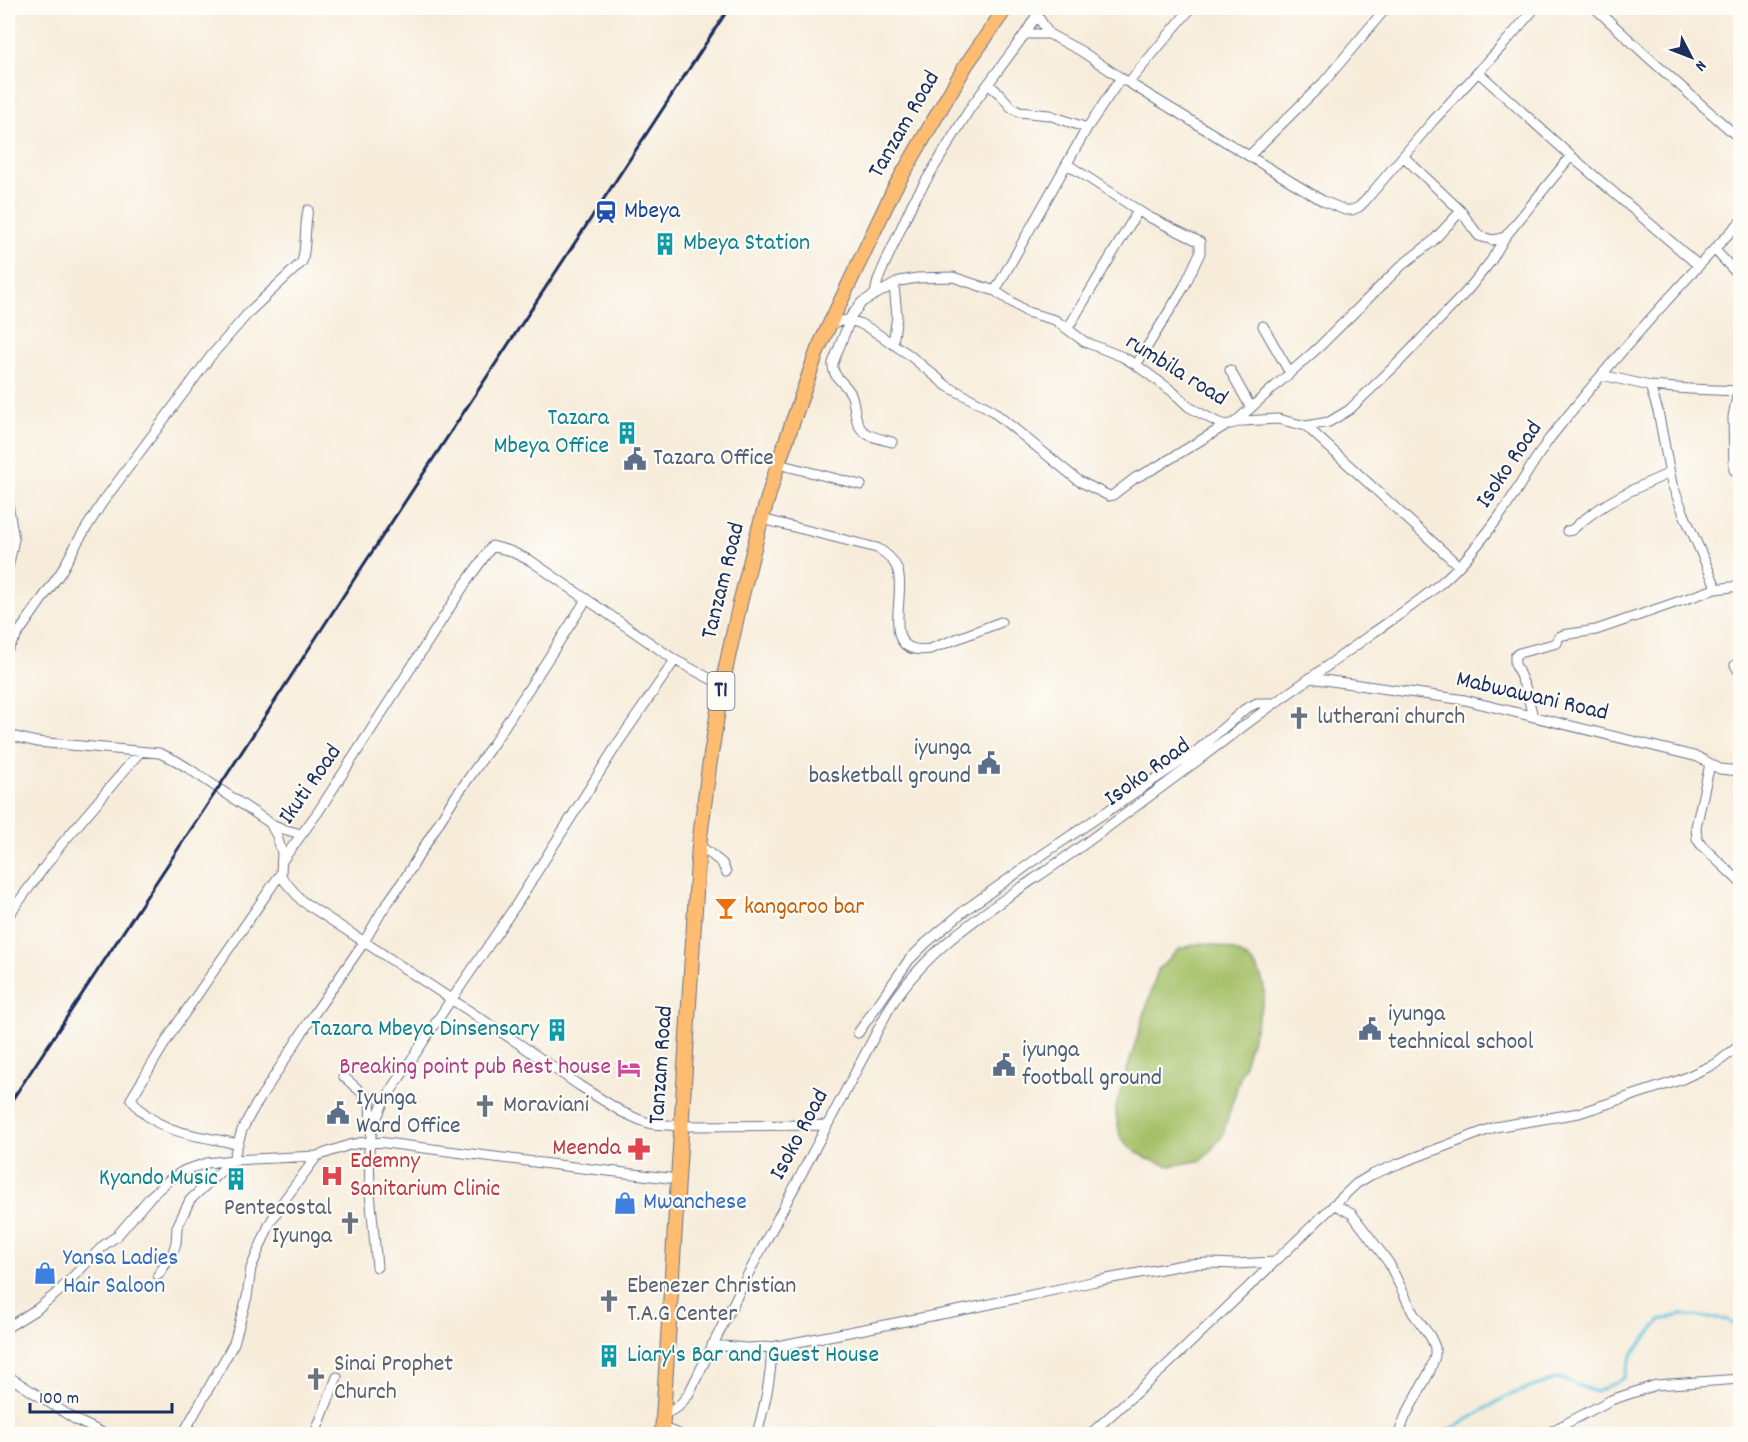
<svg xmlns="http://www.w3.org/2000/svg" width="1748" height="1442" font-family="Dekko,sans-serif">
<rect width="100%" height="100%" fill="#fdfcf7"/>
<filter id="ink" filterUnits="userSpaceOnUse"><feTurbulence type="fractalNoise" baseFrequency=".0167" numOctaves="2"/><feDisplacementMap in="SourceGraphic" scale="12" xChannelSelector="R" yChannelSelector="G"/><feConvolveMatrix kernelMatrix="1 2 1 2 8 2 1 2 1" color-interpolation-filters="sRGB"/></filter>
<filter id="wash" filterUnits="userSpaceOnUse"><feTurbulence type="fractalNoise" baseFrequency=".008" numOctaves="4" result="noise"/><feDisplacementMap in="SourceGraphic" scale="24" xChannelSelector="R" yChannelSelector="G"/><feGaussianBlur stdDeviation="1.35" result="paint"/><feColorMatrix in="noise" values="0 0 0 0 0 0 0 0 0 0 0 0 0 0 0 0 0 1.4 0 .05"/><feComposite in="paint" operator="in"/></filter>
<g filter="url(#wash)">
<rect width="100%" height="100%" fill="#f7ecda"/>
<!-- green -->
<path fill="#a5c067" stroke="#607862" stroke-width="1.5" d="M1202 943C1227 946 1256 954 1263 983 1265 989 1264 996 1263 1002L1222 1137 1202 1160 1170 1166 1148 1159 1129 1147 1120 1136 1115 1109 1158 970 1179 949Z"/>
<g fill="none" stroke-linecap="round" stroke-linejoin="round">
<!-- stream -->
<path stroke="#62c5e0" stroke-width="3" d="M1443 1434 1507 1396 1558 1378 1596 1392 1624 1378 1633 1353 1661 1320 1681 1315 1728 1320 1740 1327"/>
</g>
</g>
<g filter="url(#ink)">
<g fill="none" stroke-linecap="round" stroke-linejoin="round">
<!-- minor casing -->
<g stroke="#687189" stroke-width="11">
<path id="minor" d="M1595 8 1650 59 1740 139
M1037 15 1049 34 1081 51 1121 78 1323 201 1345 210H1352L1359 207 1365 201 1432 122 1504 44 1535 8
M1025 34H1049
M1478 72 1571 156 1698 265
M1129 82 1191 8
M988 84 1000 94 1011 107 1019 112 1049 115 1087 128
M1249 156 1323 83 1386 8
M1404 157 1461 211 1472 227 1479 236 1493 240 1505 237 1571 156
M1067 164 1147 216 1200 242V253L1184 287 1136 365
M1714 249 1740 277
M995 291 1087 128 1121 78
M875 294 878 280 883 268 913 202 971 107 1025 34 1041 8
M848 320 862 302 900 281 917 278 953 277 995 291 1027 312 1055 320 1085 342 1123 357 1136 365 1172 391 1189 407 1217 422 1226 425 1243 421 1278 419 1306 426 1329 422 1349 410 1400 361 1466 292 1491 261 1505 237
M850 320 833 363C831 377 845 382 851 394 856 405 853 420 862 430 868 437 882 439 892 442
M830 323 848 320 859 323 872 330 908 354 947 386 990 409 1079 481 1109 496 1113 495 1135 478 1155 468 1226 425
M1263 326 1290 373
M1068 328 1138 211
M893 343 897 316 894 285
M1230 370 1251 408
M1602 375 1650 386 1690 389 1740 391
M1650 386 1658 411 1672 484 1684 514 1717 589
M1235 422 1319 347 1401 266 1433 241 1461 211
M1306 426 1459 566
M778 464 861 485
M1734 470 1733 417 1738 391
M8 504 14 539 8 568
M762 519 877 548C886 553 893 559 897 568 908 595 877 657 930 649L1001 622
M1567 531 1572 530C1601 503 1635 488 1670 473
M8 648 61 572 78 541 102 503 211 356 250 311 302 262C307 245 304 228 308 210
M1735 665 1740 673
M1310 678 1465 700 1698 757 1720 769 1740 771
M1533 717 1526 689 1515 664V656L1519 653 1557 643 1559 637 1563 635 1596 630 1715 589 1740 586
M8 735 37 742 159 753 175 760 188 768 270 823 277 836 282 853 281 873 282 878 302 901 521 1045 580 1086 622 1112 640 1120 652 1124 681 1126 827 1125
M1710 764 1696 827 1697 839 1702 846 1740 882
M270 823 283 829 301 834
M699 845 722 863 726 872
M282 861 318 812 465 584 492 546 510 551 531 561 675 660 722 685
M8 916 60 846 140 752
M452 999 516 905 618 743 675 660
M858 1033 909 960 926 943 965 910 1045 853 1198 750 1245 709 1257 703H1276
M343 1076 370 1100 371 1128
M238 1144C198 1135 157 1135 131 1099L173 1030 281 873
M1334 1204 1352 1214 1389 1263 1413 1313 1430 1336 1435 1347V1356L1430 1371 1405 1417 1399 1434
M377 1267 370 1193 369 1151 372 1129 383 1103 452 998
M158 1275 172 1255 176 1243 177 1227 190 1200 233 1160 242 1130 252 1111 312 1017 364 942 382 911 405 878 451 803 493 744 586 600
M8 1327 37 1309 57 1293 104 1245 117 1236 151 1196 169 1180 185 1170 207 1163 233 1160 317 1156 349 1145 370 1141 565 1166 677 1179
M712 1345 746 1348 772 1347 967 1309 1096 1281 1188 1264 1210 1263 1235 1264 1275 1262
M8 1376 76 1420 105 1434
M663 1415 678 1407 688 1395 745 1280 889 1009C931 939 1011 897 1076 850 1144 801 1211 750 1279 700 1309 679 1340 657 1370 635 1394 618 1419 602 1441 583 1466 562 1487 534 1506 507 1521 484 1534 460 1550 438 1610 362 1674 291 1740 222
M662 1428 679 1434
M183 1434 234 1343 247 1297 251 1268 270 1223 282 1203 317 1156
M315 1434 337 1377
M757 1434C765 1404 771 1379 772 1347
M1090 1434 1165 1367 1356 1184 1371 1175 1398 1164 1495 1127 1579 1113 1680 1080 1717 1063 1740 1045
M1519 1434 1529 1432 1537 1434
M1546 1434 1611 1400 1656 1385 1740 1379"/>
</g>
<!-- highway casing -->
<g stroke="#687189" stroke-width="16">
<path id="highway" d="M662 1434 699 845 709 767 722 685 740 603 759 528 778 464 818 349 894 189 966 65 1006 8"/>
</g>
<!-- minor -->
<use href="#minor" stroke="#fff" stroke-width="9"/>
<!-- highway -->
<use href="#highway" stroke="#fdbc70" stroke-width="14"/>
<!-- rail -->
<path stroke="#1b2f5e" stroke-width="3" d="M8 1106 219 787 349 587 729 8"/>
</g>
</g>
<!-- icons -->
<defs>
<g id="station-bare" transform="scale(1.8)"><path d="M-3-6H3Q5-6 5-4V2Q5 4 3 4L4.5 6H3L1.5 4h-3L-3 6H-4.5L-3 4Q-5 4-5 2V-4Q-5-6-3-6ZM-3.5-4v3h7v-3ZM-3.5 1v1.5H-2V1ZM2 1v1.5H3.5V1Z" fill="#1a4fb4" stroke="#fdfcf7" stroke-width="2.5" paint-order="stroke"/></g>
<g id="building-bare" transform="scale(1.8)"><path d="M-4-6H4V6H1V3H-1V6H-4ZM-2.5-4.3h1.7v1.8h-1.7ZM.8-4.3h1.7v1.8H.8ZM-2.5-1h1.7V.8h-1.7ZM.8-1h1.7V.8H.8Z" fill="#0f9aa8" stroke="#fdfcf7" stroke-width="2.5" paint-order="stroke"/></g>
<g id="civic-bare" transform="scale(1.8)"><path d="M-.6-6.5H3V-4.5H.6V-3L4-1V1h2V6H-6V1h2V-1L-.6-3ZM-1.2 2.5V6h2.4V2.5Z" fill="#5c6f8a" stroke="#fdfcf7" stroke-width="2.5" paint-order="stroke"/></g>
<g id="church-bare" transform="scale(1.8)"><path d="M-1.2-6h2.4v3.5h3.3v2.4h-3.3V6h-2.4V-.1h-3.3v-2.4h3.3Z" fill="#6b7280" stroke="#fdfcf7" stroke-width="2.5" paint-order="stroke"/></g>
<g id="bar-bare" transform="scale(1.8)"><path d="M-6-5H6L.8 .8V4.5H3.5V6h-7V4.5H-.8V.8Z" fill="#e8710a" stroke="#fdfcf7" stroke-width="2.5" paint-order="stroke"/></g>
<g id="hotel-bare" transform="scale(1.8)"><path d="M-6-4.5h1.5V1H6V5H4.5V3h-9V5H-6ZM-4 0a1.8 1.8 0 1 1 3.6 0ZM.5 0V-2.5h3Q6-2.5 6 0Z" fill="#d1479c" stroke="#fdfcf7" stroke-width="2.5" paint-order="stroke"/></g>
<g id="pharmacy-bare" transform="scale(1.8)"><path d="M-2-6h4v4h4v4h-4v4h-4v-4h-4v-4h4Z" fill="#e0444e" stroke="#fdfcf7" stroke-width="2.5" paint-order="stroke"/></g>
<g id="hospital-bare" transform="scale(1.8)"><path d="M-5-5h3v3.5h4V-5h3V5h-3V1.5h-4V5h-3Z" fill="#e0444e" stroke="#fdfcf7" stroke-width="2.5" paint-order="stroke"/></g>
<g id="shop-bare" transform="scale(1.8)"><path d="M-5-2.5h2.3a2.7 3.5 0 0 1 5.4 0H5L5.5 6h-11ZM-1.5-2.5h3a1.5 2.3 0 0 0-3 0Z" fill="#3f7fe0" stroke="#fdfcf7" stroke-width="2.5" paint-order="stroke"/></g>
</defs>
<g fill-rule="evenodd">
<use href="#station-bare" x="606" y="212"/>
<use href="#building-bare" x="665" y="244"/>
<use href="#building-bare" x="627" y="433"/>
<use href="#civic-bare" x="635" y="459"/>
<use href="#church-bare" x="1299" y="718"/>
<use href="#civic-bare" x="989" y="763"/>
<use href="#bar-bare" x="726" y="908"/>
<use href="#civic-bare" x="1370" y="1029"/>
<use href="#building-bare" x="557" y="1030"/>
<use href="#civic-bare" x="1004" y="1065"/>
<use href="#hotel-bare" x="629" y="1068"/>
<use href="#church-bare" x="485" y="1106"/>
<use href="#civic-bare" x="338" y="1113"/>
<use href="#pharmacy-bare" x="639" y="1149"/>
<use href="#hospital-bare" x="332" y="1176"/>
<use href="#building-bare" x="236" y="1179"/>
<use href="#shop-bare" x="625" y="1203"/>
<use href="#church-bare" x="350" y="1223"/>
<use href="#shop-bare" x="45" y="1273"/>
<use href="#church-bare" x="609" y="1301"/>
<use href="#building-bare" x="609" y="1356"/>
<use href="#church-bare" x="316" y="1379"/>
</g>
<g text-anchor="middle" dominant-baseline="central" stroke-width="4.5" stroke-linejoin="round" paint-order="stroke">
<!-- shield labels -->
<rect fill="#fdfcf7" stroke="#5f6c8c" stroke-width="1.5" x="707.5" y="672" width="27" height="38" rx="4.5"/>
<g font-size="22" font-weight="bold" fill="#1b2f5e">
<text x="721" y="691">T1</text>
</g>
<!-- street labels -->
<g font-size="24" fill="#1b2f5e" stroke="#fdfcf7">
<text transform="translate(905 125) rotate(-60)">Tanzam Road</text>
<text transform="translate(1176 371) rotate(32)">rumbila road</text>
<text transform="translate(1510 465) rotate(-56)">Isoko Road</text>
<text transform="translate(724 581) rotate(-76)">Tanzam Road</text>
<text transform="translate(1532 697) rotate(13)">Mabwawani Road</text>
<text transform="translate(1148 773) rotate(-36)">Isoko Road</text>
<text transform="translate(311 785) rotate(-55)">Ikuti Road</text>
<text transform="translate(662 1065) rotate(-86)">Tanzam Road</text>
<text transform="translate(800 1135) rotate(-62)">Isoko Road</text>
</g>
<!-- transit labels -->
<g font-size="24" fill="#164399" stroke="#fdfcf7" text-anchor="start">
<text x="624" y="212">Mbeya</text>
</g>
<!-- culture labels -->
<g font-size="24" fill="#0d838f" stroke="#fdfcf7" text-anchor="end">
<text x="683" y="244" text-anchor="start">Mbeya Station</text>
<text x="609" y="419">Tazara<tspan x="609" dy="28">Mbeya Office</tspan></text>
<text x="539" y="1030">Tazara Mbeya Dinsensary</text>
<text x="218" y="1179">Kyando Music</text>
<text x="627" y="1356" text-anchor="start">Liary's Bar and Guest House</text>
</g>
<!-- service labels -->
<g font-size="24" fill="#4e5e75" stroke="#fdfcf7" text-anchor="start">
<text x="653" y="459">Tazara Office</text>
<text x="971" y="749" text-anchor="end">iyunga<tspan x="971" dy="28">basketball ground</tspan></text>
<text x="1388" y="1015">iyunga<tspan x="1388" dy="28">technical school</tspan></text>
<text x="1022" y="1051">iyunga<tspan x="1022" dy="28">football ground</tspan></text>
<text x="356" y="1099">Iyunga<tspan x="356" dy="28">Ward Office</tspan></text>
</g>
<!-- worship labels -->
<g font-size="24" fill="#5b616d" stroke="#fdfcf7" text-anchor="start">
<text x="1317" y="718">lutherani church</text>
<text x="503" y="1106">Moraviani</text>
<text x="332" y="1209" text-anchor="end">Pentecostal<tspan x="332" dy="28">Iyunga</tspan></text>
<text x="627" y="1287">Ebenezer Christian<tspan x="627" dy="28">T.A.G Center</tspan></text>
<text x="334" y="1365">Sinai Prophet<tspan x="334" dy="28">Church</tspan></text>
</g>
<!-- food labels -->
<g font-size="24" fill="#c56008" stroke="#fdfcf7" text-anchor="start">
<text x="744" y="908">kangaroo bar</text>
</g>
<!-- hotel labels -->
<g font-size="24" fill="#b23c85" stroke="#fdfcf7" text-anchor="end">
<text x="611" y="1068">Breaking point pub Rest house</text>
</g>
<!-- health labels -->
<g font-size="24" fill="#be3a42" stroke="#fdfcf7" text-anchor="end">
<text x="621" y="1149">Meenda</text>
<text x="350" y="1162" text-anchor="start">Edemny<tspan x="350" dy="28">Sanitarium Clinic</tspan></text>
</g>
<!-- shop labels -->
<g font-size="24" fill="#366cbe" stroke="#fdfcf7" text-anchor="start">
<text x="643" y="1203">Mwanchese</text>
<text x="63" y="1259">Yansa Ladies<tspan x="63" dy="28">Hair Saloon</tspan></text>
</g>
</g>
<!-- margin -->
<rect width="1748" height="1442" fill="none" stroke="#fdfcf7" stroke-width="30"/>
<!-- north arrow -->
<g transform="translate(1691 57) rotate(132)" stroke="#fdfcf7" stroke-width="4.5" paint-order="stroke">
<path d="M0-4.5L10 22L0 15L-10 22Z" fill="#1b2f5e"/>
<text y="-9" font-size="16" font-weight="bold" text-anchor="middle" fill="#1b2f5e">N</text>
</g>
<!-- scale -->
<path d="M30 1403v9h142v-9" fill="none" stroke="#1b2f5e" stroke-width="3"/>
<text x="39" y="1403" font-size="18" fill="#1b2f5e" stroke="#fdfcf7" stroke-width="4.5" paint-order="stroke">100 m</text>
</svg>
